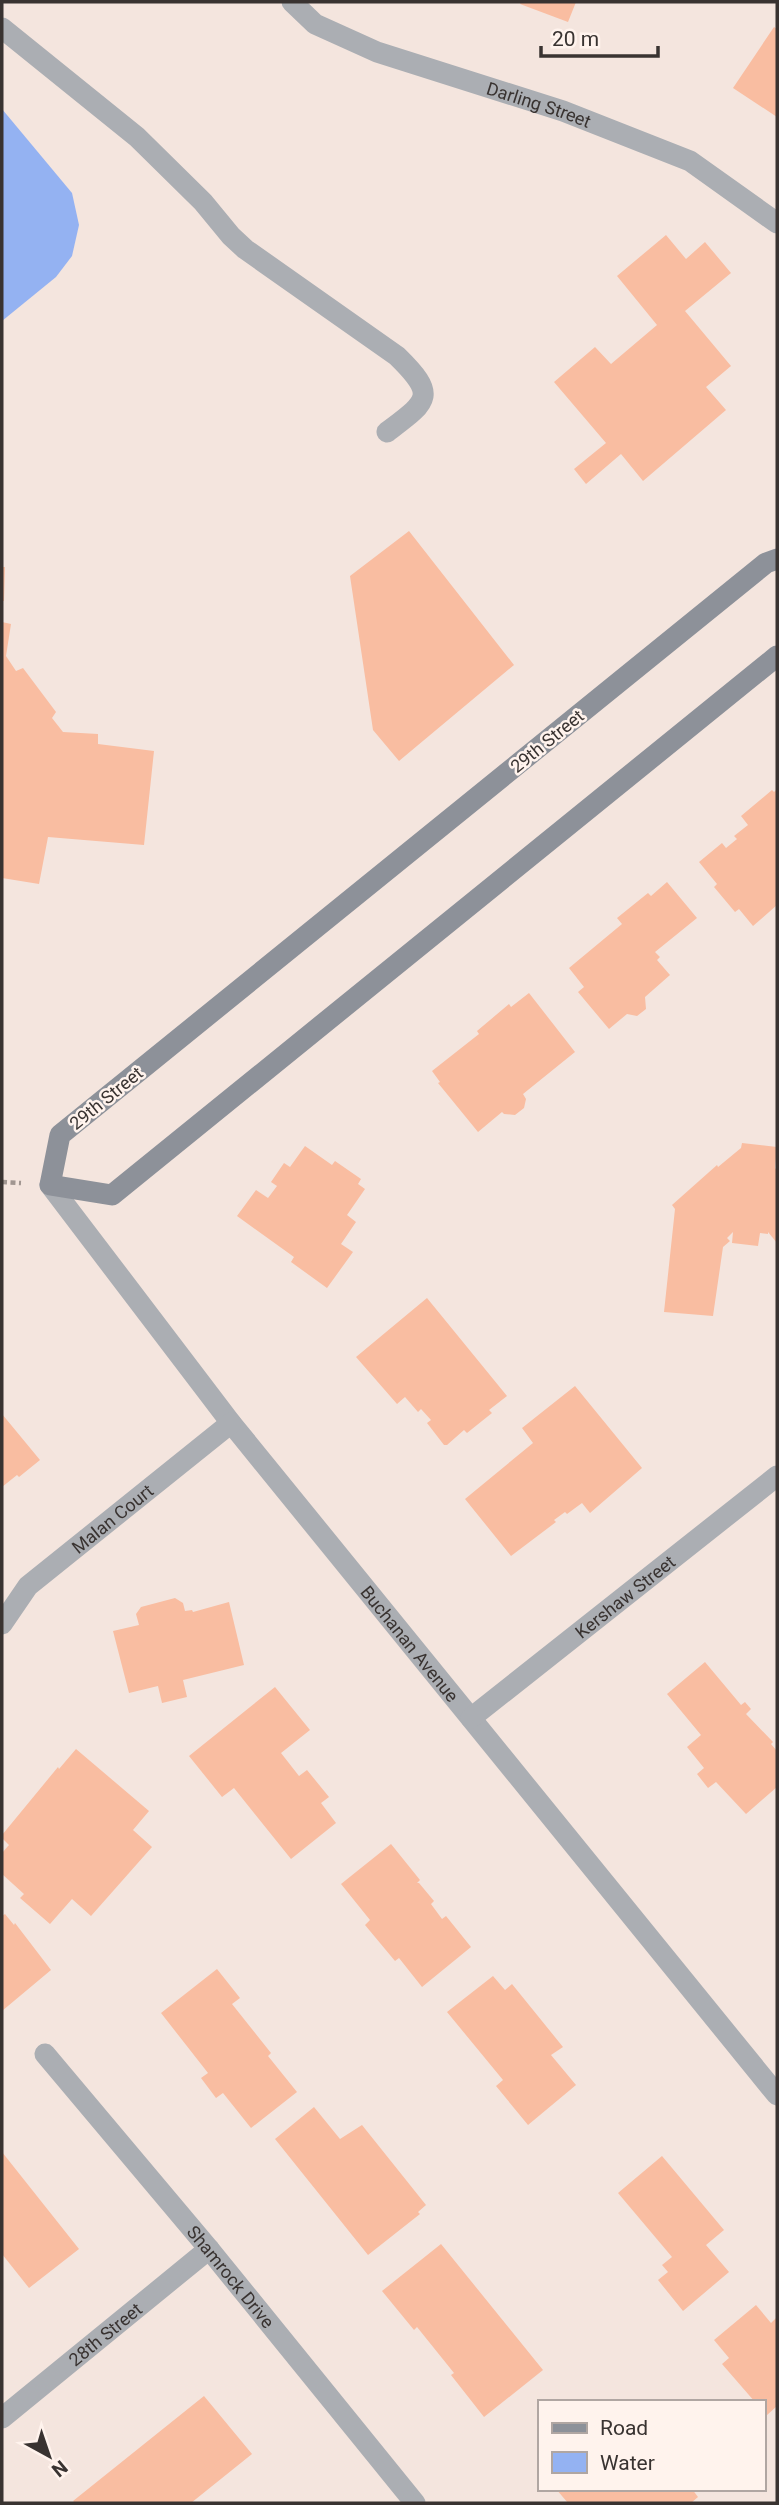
<svg xmlns="http://www.w3.org/2000/svg" width="779" height="2505" font-family="Roboto,sans-serif">
<rect width="100%" height="100%" fill="#f4e5de"/>
<!-- water -->
<path fill="#94b2f2" d="M2 109 72 193 79 225 72 256 56 277 2 321Z"/>
<!-- building -->
<path fill="#f9bda1" d="M521 2H576L568 22 520 4Z
M774 27 777 29V117L733 88Z
M666 235 686 259 705 242 731 273 685 311 731 366 706 387 726 410 643 481 621 454 586 484 574 469 606 443 554 382 595 347 611 364 657 325 617 276Z
M409 531 514 665 399 761 373 730 350 576Z
M2 567H5L4 601H2Z
M2 622 11 624 6 656 16 671 23 668 56 712 52 718 63 732 98 734V744L154 751 144 845 48 837 39 884 2 878Z
M777 789V905L753 926 739 909 735 912 714 887 717 884 699 862 722 843 726 848 737 839 734 836 748 825 741 816 772 790 774 792Z
M667 882 697 918 655 952 660 957 657 960 670 975 645 997 646 1009 637 1016 627 1014 609 1029 578 992 584 987 569 968 622 924 617 918 648 893 651 896Z
M529 993 575 1052 523 1094 526 1099 524 1108 515 1115 504 1114 502 1112 478 1132 438 1083 440 1082 432 1071 479 1034 477 1031 509 1004 511 1007Z
M742 1143 777 1147 775 1168 777 1170V1243L768 1232V1234L760 1233 758 1246 732 1243 733 1232 727 1238 730 1241 723 1247 713 1316 664 1312 675 1209 672 1205 717 1165 718 1167 741 1148Z
M305 1146 332 1165 335 1161 361 1179 358 1184 365 1189 347 1215 356 1222 341 1244 353 1252 327 1288 291 1262 294 1257 237 1216 256 1190 268 1198 277 1186 271 1182 284 1163 290 1167Z
M427 1298 507 1396 489 1410 492 1413 467 1433 464 1430 447 1445H444L427 1423 431 1420 421 1409 418 1412 405 1397 397 1404 356 1357Z
M575 1386 642 1468 590 1513 582 1503 567 1514 565 1512 554 1520 556 1522 511 1556 465 1499 533 1443 522 1428Z
M2 1414 40 1460 19 1477 17 1475 2 1487Z
M175 1598 183 1603 185 1611 192 1610 193 1612 229 1602 244 1665 183 1680 187 1697 162 1703 158 1686 129 1693 113 1631 139 1625 136 1614 141 1607Z
M705 1662 741 1705 745 1702 751 1709 746 1714 773 1742 771 1744 777 1751V1787L746 1814 716 1782 708 1788 697 1774 704 1768 687 1747 701 1735 667 1694Z
M275 1687 310 1730 281 1753 299 1776 307 1770 329 1797 321 1803 336 1823 291 1859 234 1788 222 1797 189 1756Z
M76 1749 149 1811 133 1830 152 1847 91 1916 72 1899 50 1924 20 1898 24 1894 2 1874V1853L9 1845 2 1838V1835L58 1767 59 1769Z
M391 1844 420 1880 417 1883H419L434 1901 431 1904 442 1919 446 1916 471 1947 422 1987 399 1958 395 1961 365 1925 370 1920 341 1884Z
M5 1914 14 1925 15 1923 51 1970 2 2011V1916Z
M217 1969 240 1998 232 2004 271 2053 268 2056 297 2092 251 2128 223 2093 216 2098 201 2078 208 2073 161 2013Z
M493 1976 505 1990 512 1984 563 2047 551 2055 576 2085 528 2125 496 2086 503 2080 447 2012Z
M314 2107 340 2139 362 2125 426 2205 418 2212 420 2214 368 2255 275 2139Z
M2 2152 79 2249 29 2288 2 2254Z
M662 2156 724 2230 706 2245 729 2272 683 2311 658 2280 668 2272 662 2265 672 2257 618 2193Z
M441 2244 543 2370 484 2417 451 2375 454 2373 417 2327 414 2330 382 2291Z
M756 2305 771 2323 777 2317V2406L766 2416 763 2412V2402H755L722 2364 729 2358 714 2340Z
M204 2396 252 2454 191 2503H75L73 2501Z
M556 2489H692L698 2497 691 2503H568Z"/>
<g fill="none" stroke-linecap="round" stroke-linejoin="round">
<!-- path -->
<path stroke="#a19691" stroke-width="4.5" stroke-dasharray="5 3.5" stroke-linecap="butt" d="M2 1182 21 1183"/>
<!-- lane -->
<path stroke="#abaeb3" stroke-width="21" d="M2 28 137 137 203 202 231 236 245 249 397 356C438 396 428 401 387 432"/>
<!-- street -->
<g stroke="#abaeb3" stroke-width="21">
<path id="s1" d="M292 2 315 24 377 52 563 111 690 161 777 223"/>
<path id="s2" d="M50 1185 231 1423 777 2095"/>
<path id="s3" d="M2 1624 28 1586 231 1423"/>
<path id="s4" d="M471 1718 777 1476"/>
<path id="s5" d="M45 2054 209 2249 415 2503"/>
<path id="s6" d="M2 2418 209 2249"/>
</g>
<!-- secondary -->
<path stroke="#8d9199" stroke-width="21" d="M777 559 766 563 60 1135 50 1185 112 1195 777 656"/>
</g>
<g text-anchor="middle" dominant-baseline="central" stroke-width="5" stroke-linejoin="round" paint-order="stroke">
<!-- street labels -->
<g font-size="18" fill="#393331" stroke="#fff3ed">
<text stroke="none"><textPath href="#s1" startOffset="270">Darling Street</textPath></text>
<text transform="translate(547 741) rotate(-39)">29th Street</text>
<text transform="translate(106 1098) rotate(-39)">29th Street</text>
<text stroke="none"><textPath href="#s3" startOffset="154">Malan Court</textPath></text>
<text stroke="none"><textPath href="#s4" startOffset="196">Kershaw Street</textPath></text>
<text stroke="none"><textPath href="#s2" startOffset="583">Buchanan Avenue</textPath></text>
<text stroke="none"><textPath href="#s5" startOffset="290">Shamrock Drive</textPath></text>
<text stroke="none"><textPath href="#s6" startOffset="133">28th Street</textPath></text>
</g>
</g>
<!-- border -->
<rect width="779" height="2505" fill="none" stroke="#393331" stroke-width="7"/>
<!-- legend -->
<rect x="538" y="2400" width="228" height="91" fill="#fff3ed" stroke="#b0a6a2" stroke-width="2"/>
<rect x="552" y="2423" width="35" height="10" fill="#8d9199" stroke="#b0a6a2" stroke-width="2"/>
<text x="600" y="2435" font-size="21" fill="#393331">Road</text>
<rect x="552" y="2452" width="35" height="21" fill="#94b2f2" stroke="#b0a6a2" stroke-width="2"/>
<text x="600" y="2470" font-size="21" fill="#393331">Water</text>
<!-- north arrow -->
<g transform="translate(49 2456) rotate(140)" stroke="#fff3ed" stroke-width="5" paint-order="stroke">
<path d="M0-5L12 26L0 18L-12 26Z" fill="#393331"/>
<text y="-10" font-size="19" font-weight="bold" text-anchor="middle" fill="#393331">N</text>
</g>
<!-- scale -->
<path d="M541 46v10h117v-10" fill="none" stroke="#393331" stroke-width="3.5"/>
<text x="552" y="46" font-size="21" fill="#393331" stroke="#fff3ed" stroke-width="5" paint-order="stroke">20 m</text>
</svg>
